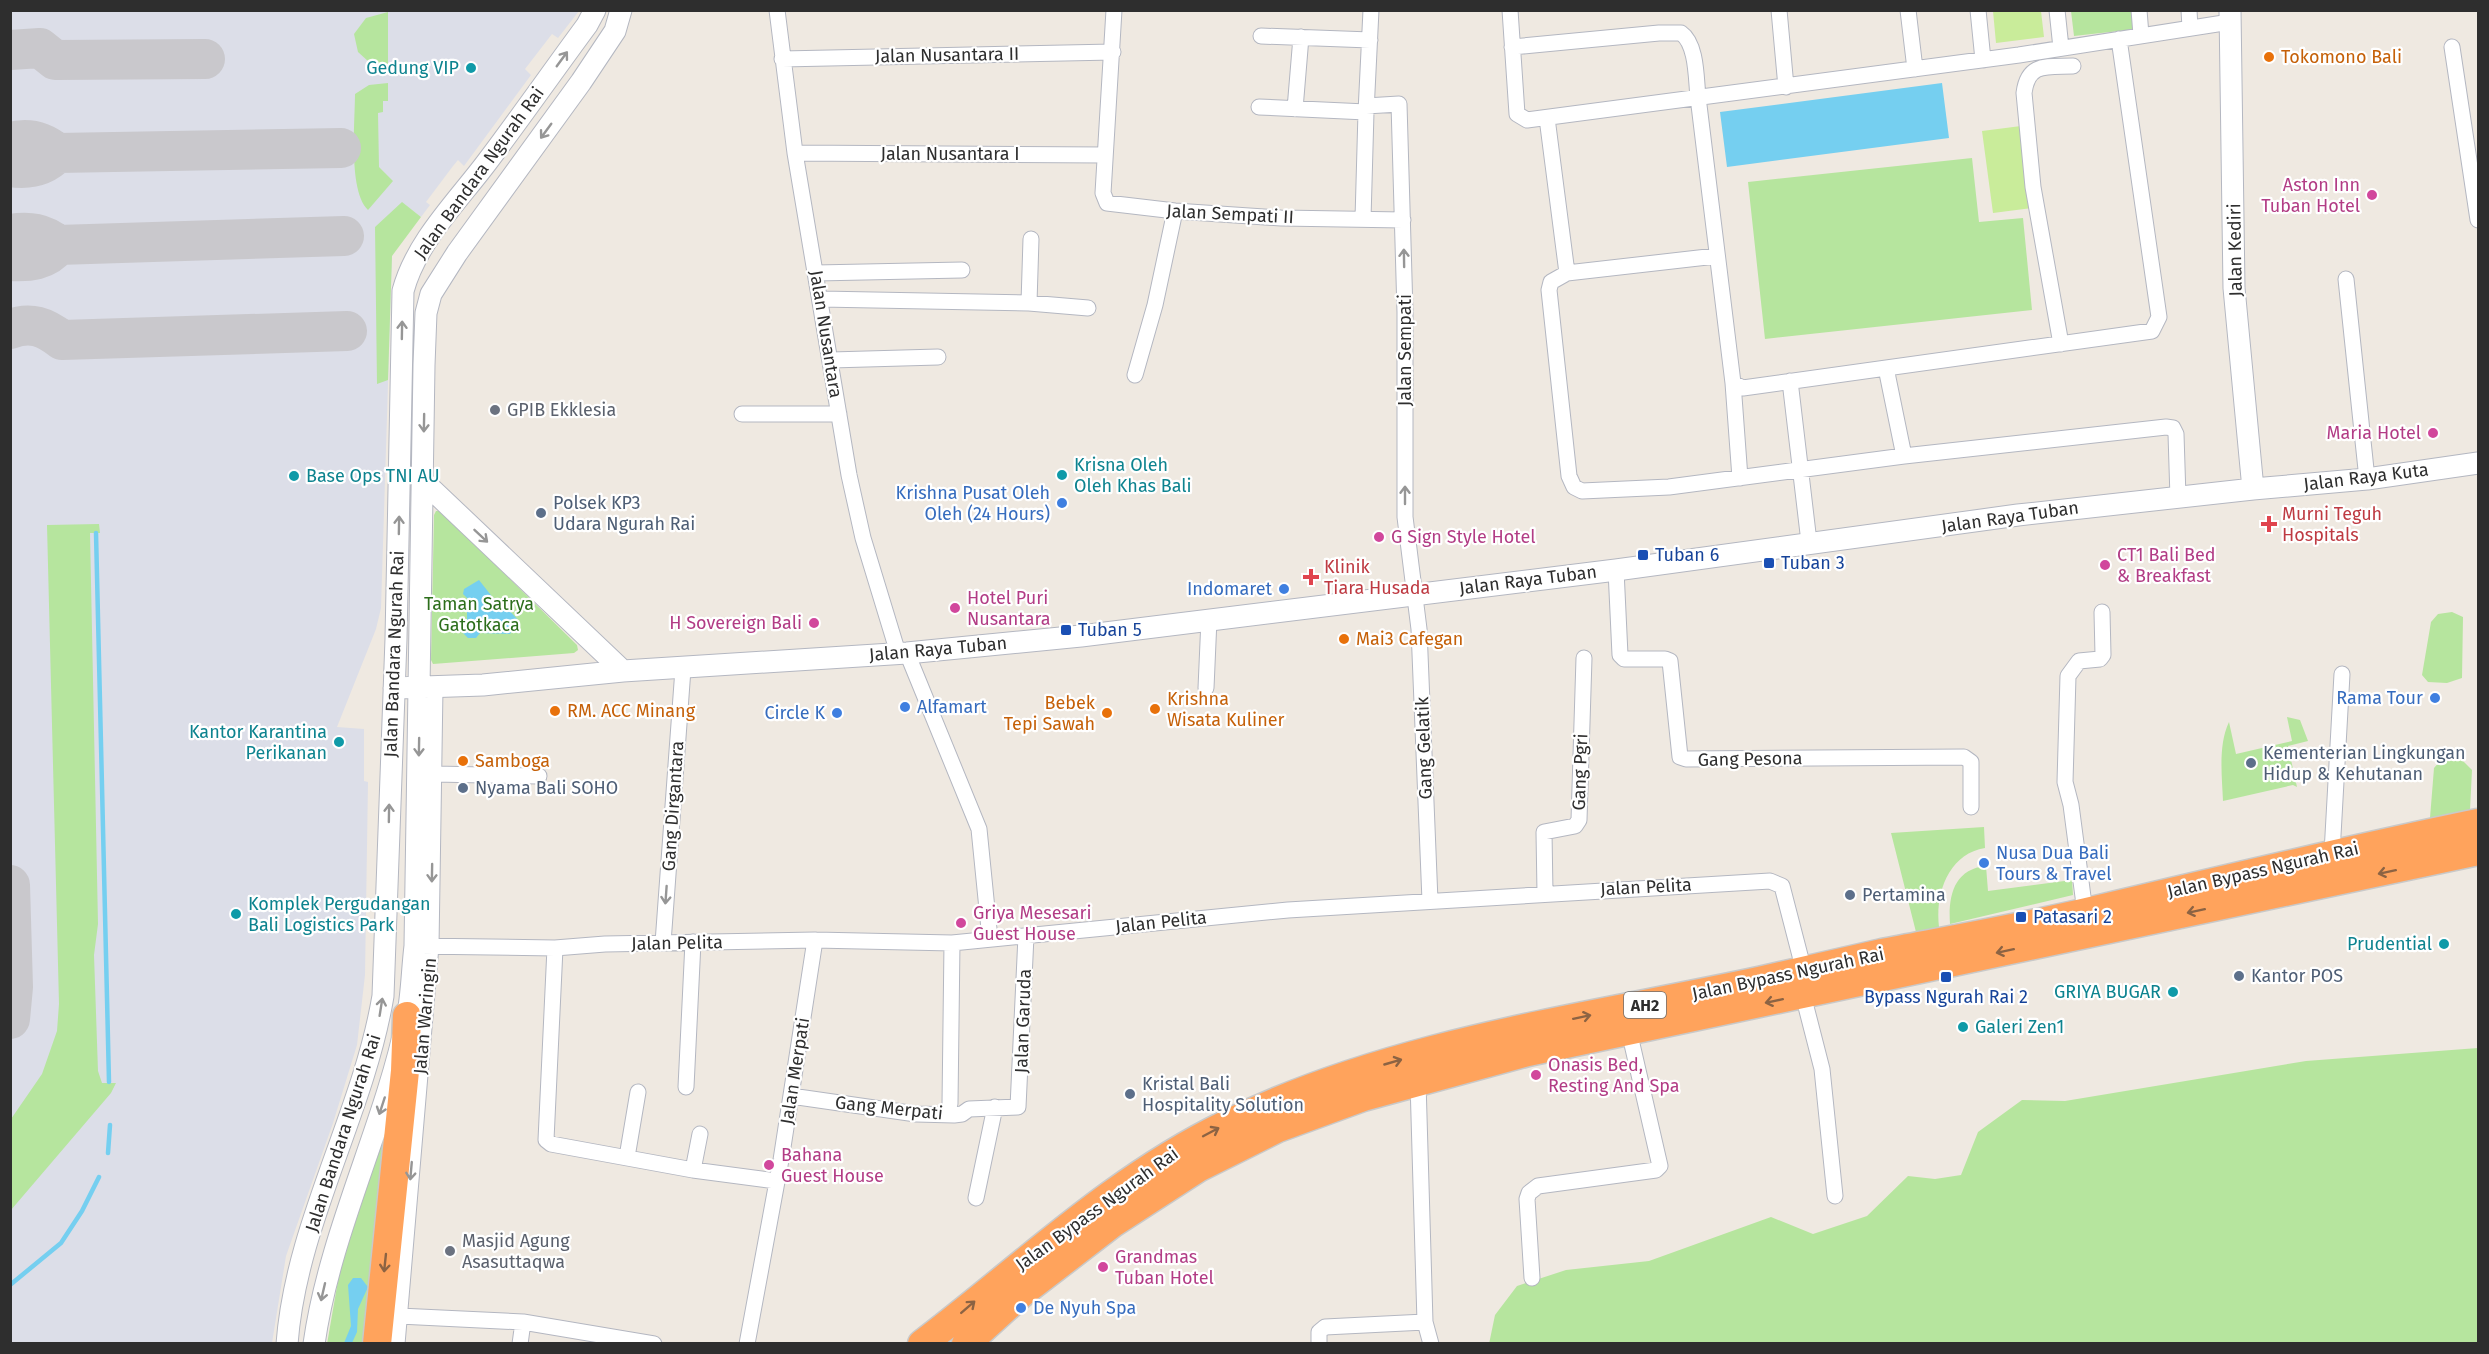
<svg xmlns="http://www.w3.org/2000/svg" width="2489" height="1354" font-family="'Fira Sans',sans-serif">
<rect width="100%" height="100%" fill="#efe9e1"/>
<!-- airport -->
<path fill="#dcdee8" d="M10 11H579L558 38 552 34 525 69 531 75 464 166 458 160 453 166 426 202 430 205 421 217 402 203 392 256 381 608 376 629 337 727 364 729V781L368 782 365 975 357 1045 333 1123 286 1256 272 1343H11Z"/>
<!-- green -->
<path fill="#b6e59e" d="M2071 11H2135L2137 29 2074 36Z
M388 12V66L369 62 358 52 354 34 366 18Z
M388 83V101H383V112L378 113 379 167 393 181 368 210C348 191 355 122 355 94L369 85Z
M1972 158 1979 222 2023 218 2032 310 1765 339 1748 182Z
M402 202 421 217 392 256 388 380 377 384 375 227Z
M436 511H441L577 645 578 650 574 653 433 664 431 660 434 515Z
M99 524 100 533H90L98 924 94 955 98 1071 102 1083H116L111 1093 11 1210V1119L42 1074 57 1031 59 1004 47 525Z
M2452 612 2463 617 2462 678 2447 683 2428 682 2422 675 2431 622 2438 614Z
M2287 717 2300 720 2308 741 2288 746 2297 787 2293 785 2223 801C2222 776 2218 745 2229 722L2236 754 2292 741Z
M2458 756 2472 770 2470 810 2430 818 2434 768C2440 760 2448 757 2458 756Z
M1984 827 1985 848C1948 854 1935 894 1939 927L1916 932 1891 833Z
M1986 866 1988 891 2072 880 2073 895 1950 924C1948 896 1954 869 1986 866Z
M2478 1048V1343L1489 1344 1495 1315 1517 1286 1566 1270 1649 1261 1771 1217 1813 1234 1867 1216 1908 1176 1935 1179 1961 1175 1978 1132 2022 1100 2065 1101 2306 1061Z
M398 1092 368 1343 327 1344 340 1269Z"/>
<!-- pitch -->
<path fill="#c9ec9a" d="M1993 11H2041L2044 37 1996 43Z
M2021 126 2032 208 1993 213 1982 131Z"/>
<!-- water -->
<path fill="#75cff0" d="M1942 83 1949 138 1727 167 1720 112Z
M479 580 501 608H507L518 620 510 634 480 633 476 638H468L462 632V623L467 620V598L463 594 464 589Z
M353 1278H361L368 1287 358 1309 357 1332 352 1343H344L351 1326 348 1285Z"/>
<g fill="none" stroke-linecap="round" stroke-linejoin="round">
<!-- stream -->
<path stroke="#75cff0" stroke-width="4.5" d="M96 533 109 1082
M108 1153 110 1125
M10 1285 61 1243 82 1211 99 1177"/>
<!-- taxiway -->
<path stroke="#c9c8cc" stroke-width="40" d="M10 50 40 48 55 60 205 59
M10 142C29 137 43 141 57 153L341 148
M10 167C29 170 44 167 57 153
M10 234C30 231 43 233 58 245L344 236
M10 261C29 262 46 261 58 245
M10 329C31 321 45 327 62 340L347 331
M10 885 13 987 10 1019"/>
<!-- street casing -->
<g stroke="#b4b7c1" stroke-width="17">
<path id="street" d="M777 10 795 153 849 475 863 538 898 653
M1114 10 1103 193 1107 203 1175 211 1281 218 1403 220
M1510 10 1517 114 1527 120 2019 55 2230 22
M1779 10 1786 87
M1908 10 1915 69
M1978 10 1983 60
M2057 10 2061 48
M2139 10 2141 35
M2189 10 2190 28
M1261 36 1370 40
M1512 47 1659 33H1681C1697 44 1696 79 1698 97L1733 383 1740 478
M2452 47 2478 220
M782 59 1113 52
M1366 106 1399 104 1405 312V517L1419 629 1430 901
M1259 107 1366 112 1371 10
M1295 109 1301 37
M1547 118 1567 273
M795 153 1105 155
M1363 219 1366 112
M1716 256 1567 273 1551 282 1549 290 1569 476 1574 487 1582 491 1669 487 1904 456 2166 427 2173 428 2176 434 2178 498
M816 273 962 270
M2346 279 2367 479
M821 299 1029 303 1088 308
M1029 303 1031 239
M2061 344 2033 187 2024 93C2028 62 2047 67 2073 66
M831 360 938 357
M1886 368 1904 456
M1135 375 1155 305 1175 211
M1790 381 1809 542
M1733 383 1743 388 2152 331 2159 317 2119 39
M742 414H839
M1616 570 1620 655 1624 659H1665L1670 661 1680 757 1686 759 1964 757 1971 762V807
M907 653 979 829 990 939
M1206 688 1209 619
M434 774 539 776
M2332 853 2342 674
M1545 893 1544 832 1575 826 1579 820 1584 658
M2085 912 2071 805 2065 782 2068 676 2079 661 2100 659 2103 655 2102 612
M663 943 683 669
M415 946 555 948 605 944 815 940 952 943 1288 910 1770 881 1782 886 1804 971
M555 948 546 1140 551 1144 693 1170 776 1181
M1803 995 1822 1069 1835 1196
M1418 1082 1425 1322
M686 1087 693 942
M791 1096 916 1114 954 1115 962 1114 969 1109 1018 1107 1026 936
M950 1104 952 943
M627 1157 638 1092
M693 1170 700 1134
M976 1198 995 1107
M1532 1278 1527 1199 1529 1193 1538 1186 1656 1170 1660 1166 1629 1031
M399 1316 523 1322 654 1344
M1425 1322 1431 1344
M397 1344 431 946 435 688
M520 1344 523 1322
M747 1344 781 1160 815 940
M1319 1344V1332L1325 1327 1425 1322"/>
</g>
<!-- secondary casing -->
<g stroke="#b4b7c1" stroke-width="23">
<path id="secondary" d="M2230 10 2234 288 2253 489
M423 481 623 671
M394 688 483 685 623 671 907 653 1081 636 1616 570 2018 515 2253 489 2367 479 2478 463
M287 1344C296 1223 363 1115 383 996L396 639 403 291C416 242 457 202 487 162 521 117 553 71 587 25L595 10
M314 1344C330 1231 384 1129 407 1019 412 995 412 970 415 946L424 365 426 313 431 294 457 253 581 82 615 31 621 10"/>
</g>
<!-- highway casing -->
<g stroke="#c9c9c9" stroke-width="31">
<path id="highway" d="M377 1344 405 1071 407 1016
M922 1344C1022 1268 1113 1179 1227 1124 1392 1043 1581 1019 1759 981 1800 972 1841 962 1882 953 1950 940 2019 928 2087 912 2217 881 2347 850 2478 823
M966 1344 1022 1293 1113 1223 1198 1168 1278 1128 1363 1097 1528 1052 2478 851"/>
</g>
<!-- street -->
<use href="#street" stroke="#fff" stroke-width="15"/>
<!-- secondary -->
<use href="#secondary" stroke="#fff" stroke-width="21"/>
<!-- highway -->
<use href="#highway" stroke="#ffa35c" stroke-width="28"/>
</g>
<!-- one-way arrows -->
<defs><path id="oneway-shaft" d="M-6 0H5M1.5-3L5.5 0L1.5 3" fill="none" stroke-width="1.6" stroke-linecap="round" stroke-linejoin="round" transform="scale(1.5)"/></defs>
<g stroke="#969696">
<use href="#oneway-shaft" transform="translate(562 59) rotate(-54)"/>
<use href="#oneway-shaft" transform="translate(546 131) rotate(126)"/>
<use href="#oneway-shaft" transform="translate(1404 258) rotate(-91)"/>
<use href="#oneway-shaft" transform="translate(402 330) rotate(-89)"/>
<use href="#oneway-shaft" transform="translate(424 423) rotate(91)"/>
<use href="#oneway-shaft" transform="translate(1405 495) rotate(-90)"/>
<use href="#oneway-shaft" transform="translate(399 525) rotate(-89)"/>
<use href="#oneway-shaft" transform="translate(481 536) rotate(43)"/>
<use href="#oneway-shaft" transform="translate(419 747) rotate(91)"/>
<use href="#oneway-shaft" transform="translate(389 813) rotate(-89)"/>
<use href="#oneway-shaft" transform="translate(432 873) rotate(91)"/>
<use href="#oneway-shaft" transform="translate(666 895) rotate(94)"/>
<use href="#oneway-shaft" transform="translate(381 1007) rotate(-81)"/>
<use href="#oneway-shaft" transform="translate(382 1106) rotate(108)"/>
<use href="#oneway-shaft" transform="translate(411 1171) rotate(95)"/>
<use href="#oneway-shaft" transform="translate(323 1292) rotate(103)"/>
</g>
<g stroke="#8c6343">
<use href="#oneway-shaft" transform="translate(2387 872) rotate(168)"/>
<use href="#oneway-shaft" transform="translate(2196 911) rotate(168)"/>
<use href="#oneway-shaft" transform="translate(2005 951) rotate(168)"/>
<use href="#oneway-shaft" transform="translate(1774 1001) rotate(168)"/>
<use href="#oneway-shaft" transform="translate(1582 1017) rotate(-12)"/>
<use href="#oneway-shaft" transform="translate(1393 1062) rotate(-16)"/>
<use href="#oneway-shaft" transform="translate(1211 1132) rotate(-28)"/>
<use href="#oneway-shaft" transform="translate(385 1263) rotate(96)"/>
<use href="#oneway-shaft" transform="translate(968 1307) rotate(-41)"/>
</g>
<!-- markers -->
<g fill="#e8710a" stroke="#fff" stroke-width="2">
<circle cx="2269" cy="57" r="6"/>
<circle cx="1344" cy="639" r="6"/>
<circle cx="1155" cy="709" r="6"/>
<circle cx="555" cy="711" r="6"/>
<circle cx="1107" cy="713" r="6"/>
<circle cx="463" cy="761" r="6"/>
</g>
<g fill="#0f9aa8" stroke="#fff" stroke-width="2">
<circle cx="471" cy="68" r="6"/>
<circle cx="1062" cy="475" r="6"/>
<circle cx="294" cy="476" r="6"/>
<circle cx="339" cy="742" r="6"/>
<circle cx="236" cy="914" r="6"/>
<circle cx="2444" cy="944" r="6"/>
<circle cx="2173" cy="992" r="6"/>
<circle cx="1963" cy="1027" r="6"/>
</g>
<g fill="#d1479c" stroke="#fff" stroke-width="2">
<circle cx="2372" cy="195" r="6"/>
<circle cx="2433" cy="433" r="6"/>
<circle cx="1379" cy="537" r="6"/>
<circle cx="2105" cy="565" r="6"/>
<circle cx="955" cy="608" r="6"/>
<circle cx="814" cy="623" r="6"/>
<circle cx="961" cy="923" r="6"/>
<circle cx="1536" cy="1075" r="6"/>
<circle cx="769" cy="1165" r="6"/>
<circle cx="1103" cy="1267" r="6"/>
</g>
<g fill="#6b7280" stroke="#fff" stroke-width="2">
<circle cx="495" cy="410" r="6"/>
<circle cx="450" cy="1251" r="6"/>
</g>
<g fill="#3f7fe0" stroke="#fff" stroke-width="2">
<circle cx="1062" cy="503" r="6"/>
<circle cx="1284" cy="589" r="6"/>
<circle cx="2435" cy="698" r="6"/>
<circle cx="905" cy="707" r="6"/>
<circle cx="837" cy="713" r="6"/>
<circle cx="1984" cy="863" r="6"/>
<circle cx="1021" cy="1308" r="6"/>
</g>
<g fill="#5c6f8a" stroke="#fff" stroke-width="2">
<circle cx="541" cy="513" r="6"/>
<circle cx="2251" cy="763" r="6"/>
<circle cx="463" cy="788" r="6"/>
<circle cx="1850" cy="895" r="6"/>
<circle cx="2239" cy="976" r="6"/>
<circle cx="1130" cy="1094" r="6"/>
</g>
<g fill="#e0444e" stroke="#fff" stroke-width="2">
<path d="M2266 515h6v6h6v6h-6v6h-6v-6h-6v-6h6z"/>
<path d="M1308 568h6v6h6v6h-6v6h-6v-6h-6v-6h6z"/>
</g>
<g fill="#1a4fb4" stroke="#fff" stroke-width="2">
<rect x="1637" y="549" width="12" height="12" rx="3"/>
<rect x="1763" y="557" width="12" height="12" rx="3"/>
<rect x="1060" y="624" width="12" height="12" rx="3"/>
<rect x="2015" y="911" width="12" height="12" rx="3"/>
<rect x="1940" y="971" width="12" height="12" rx="3"/>
</g>
<g text-anchor="middle" dominant-baseline="central" stroke-width="4.5" stroke-linejoin="round" paint-order="stroke">
<!-- shield labels -->
<rect fill="#fff" stroke="#6d6d6d" stroke-width="1.5" x="1624" y="992" width="42" height="26" rx="4.5"/>
<g font-size="16" font-weight="bold" fill="#2e2e2e">
<text x="1645" y="1005">AH2</text>
</g>
<!-- street labels -->
<g font-size="18" fill="#2e2e2e" stroke="#fff">
<text transform="translate(947 55) rotate(-1)">Jalan Nusantara II</text>
<text x="950" y="154">Jalan Nusantara I</text>
<text transform="translate(479 173) rotate(-54)">Jalan Bandara Ngurah Rai</text>
<text transform="translate(1230 214) rotate(3)">Jalan Sempati II</text>
<text transform="translate(2235 250) rotate(-91)">Jalan Kediri</text>
<text transform="translate(826 334) rotate(81)">Jalan Nusantara</text>
<text transform="translate(1405 350) rotate(-90)">Jalan Sempati</text>
<text transform="translate(2366 477) rotate(-7)">Jalan Raya Kuta</text>
<text transform="translate(2010 517) rotate(-8)">Jalan Raya Tuban</text>
<text transform="translate(1528 580) rotate(-7)">Jalan Raya Tuban</text>
<text transform="translate(938 649) rotate(-5)">Jalan Raya Tuban</text>
<text transform="translate(394 654) rotate(-88)">Jalan Bandara Ngurah Rai</text>
<text transform="translate(1424 748) rotate(-92)">Gang Gelatik</text>
<text transform="translate(1750 759) rotate(-1)">Gang Pesona</text>
<text transform="translate(1580 772) rotate(-88)">Gang Pgri</text>
<text transform="translate(673 806) rotate(-86)">Gang Dirgantara</text>
<text transform="translate(2263 870) rotate(-13)">Jalan Bypass Ngurah Rai</text>
<text transform="translate(1646 887) rotate(-3)">Jalan Pelita</text>
<text transform="translate(1161 922) rotate(-6)">Jalan Pelita</text>
<text transform="translate(677 943) rotate(-1)">Jalan Pelita</text>
<text transform="translate(1788 974) rotate(-12)">Jalan Bypass Ngurah Rai</text>
<text transform="translate(425 1016) rotate(-85)">Jalan Waringin</text>
<text transform="translate(1023 1021) rotate(-88)">Jalan Garuda</text>
<text transform="translate(795 1071) rotate(-81)">Jalan Merpati</text>
<text transform="translate(889 1108) rotate(6)">Gang Merpati</text>
<text transform="translate(343 1133) rotate(-72)">Jalan Bandara Ngurah Rai</text>
<text transform="translate(1097 1209) rotate(-36)">Jalan Bypass Ngurah Rai</text>
</g>
<!-- food labels -->
<g font-size="18" fill="#c56008" stroke="#fff" text-anchor="start">
<text x="2281" y="57">Tokomono Bali</text>
<text x="1356" y="639">Mai3 Cafegan</text>
<text x="1167" y="699">Krishna<tspan x="1167" dy="21">Wisata Kuliner</tspan></text>
<text x="1095" y="703" text-anchor="end">Bebek<tspan x="1095" dy="21">Tepi Sawah</tspan></text>
<text x="567" y="711">RM. ACC Minang</text>
<text x="475" y="761">Samboga</text>
</g>
<!-- culture labels -->
<g font-size="18" fill="#0d838f" stroke="#fff" text-anchor="end">
<text x="459" y="68">Gedung VIP</text>
<text x="1074" y="465" text-anchor="start">Krisna Oleh<tspan x="1074" dy="21">Oleh Khas Bali</tspan></text>
<text x="306" y="476" text-anchor="start">Base Ops TNI AU</text>
<text x="327" y="732">Kantor Karantina<tspan x="327" dy="21">Perikanan</tspan></text>
<text x="248" y="904" text-anchor="start">Komplek Pergudangan<tspan x="248" dy="21">Bali Logistics Park</tspan></text>
<text x="2432" y="944">Prudential</text>
<text x="2161" y="992">GRIYA BUGAR</text>
<text x="1975" y="1027" text-anchor="start">Galeri Zen1</text>
</g>
<!-- hotel labels -->
<g font-size="18" fill="#b23c85" stroke="#fff" text-anchor="start">
<text x="2360" y="185" text-anchor="end">Aston Inn<tspan x="2360" dy="21">Tuban Hotel</tspan></text>
<text x="2421" y="433" text-anchor="end">Maria Hotel</text>
<text x="1391" y="537">G Sign Style Hotel</text>
<text x="2117" y="555">CT1 Bali Bed<tspan x="2117" dy="21">&amp; Breakfast</tspan></text>
<text x="967" y="598">Hotel Puri<tspan x="967" dy="21">Nusantara</tspan></text>
<text x="802" y="623" text-anchor="end">H Sovereign Bali</text>
<text x="973" y="913">Griya Mesesari<tspan x="973" dy="21">Guest House</tspan></text>
<text x="1548" y="1065">Onasis Bed,<tspan x="1548" dy="21">Resting And Spa</tspan></text>
<text x="781" y="1155">Bahana<tspan x="781" dy="21">Guest House</tspan></text>
<text x="1115" y="1257">Grandmas<tspan x="1115" dy="21">Tuban Hotel</tspan></text>
</g>
<!-- worship labels -->
<g font-size="18" fill="#5b616d" stroke="#fff" text-anchor="start">
<text x="507" y="410">GPIB Ekklesia</text>
<text x="462" y="1241">Masjid Agung<tspan x="462" dy="21">Asasuttaqwa</tspan></text>
</g>
<!-- shop labels -->
<g font-size="18" fill="#366cbe" stroke="#fff" text-anchor="end">
<text x="1050" y="493">Krishna Pusat Oleh<tspan x="1050" dy="21">Oleh (24 Hours)</tspan></text>
<text x="1272" y="589">Indomaret</text>
<text x="2423" y="698">Rama Tour</text>
<text x="917" y="707" text-anchor="start">Alfamart</text>
<text x="825" y="713">Circle K</text>
<text x="1996" y="853" text-anchor="start">Nusa Dua Bali<tspan x="1996" dy="21">Tours &amp; Travel</tspan></text>
<text x="1033" y="1308" text-anchor="start">De Nyuh Spa</text>
</g>
<!-- service labels -->
<g font-size="18" fill="#4e5e75" stroke="#fff" text-anchor="start">
<text x="553" y="503">Polsek KP3<tspan x="553" dy="21">Udara Ngurah Rai</tspan></text>
<text x="2263" y="753">Kementerian Lingkungan<tspan x="2263" dy="21">Hidup &amp; Kehutanan</tspan></text>
<text x="475" y="788">Nyama Bali SOHO</text>
<text x="1862" y="895">Pertamina</text>
<text x="2251" y="976">Kantor POS</text>
<text x="1142" y="1084">Kristal Bali<tspan x="1142" dy="21">Hospitality Solution</tspan></text>
</g>
<!-- health labels -->
<g font-size="18" fill="#be3a42" stroke="#fff" text-anchor="start">
<text x="2282" y="514">Murni Teguh<tspan x="2282" dy="21">Hospitals</tspan></text>
<text x="1324" y="567">Klinik<tspan x="1324" dy="21">Tiara Husada</tspan></text>
</g>
<!-- transit labels -->
<g font-size="18" fill="#164399" stroke="#fff" text-anchor="start">
<text x="1655" y="555">Tuban 6</text>
<text x="1781" y="563">Tuban 3</text>
<text x="1078" y="630">Tuban 5</text>
<text x="2033" y="917">Patasari 2</text>
<text x="1946" y="997" text-anchor="middle">Bypass Ngurah Rai 2</text>
</g>
<!-- park labels -->
<g font-size="18" fill="#2c6e1b" stroke="#fff">
<text x="479" y="604">Taman Satrya<tspan x="479" dy="21">Gatotkaca</tspan></text>
</g>
</g>
<!-- border -->
<rect width="2489" height="1354" fill="none" stroke="#2e2e2e" stroke-width="24"/>
</svg>
